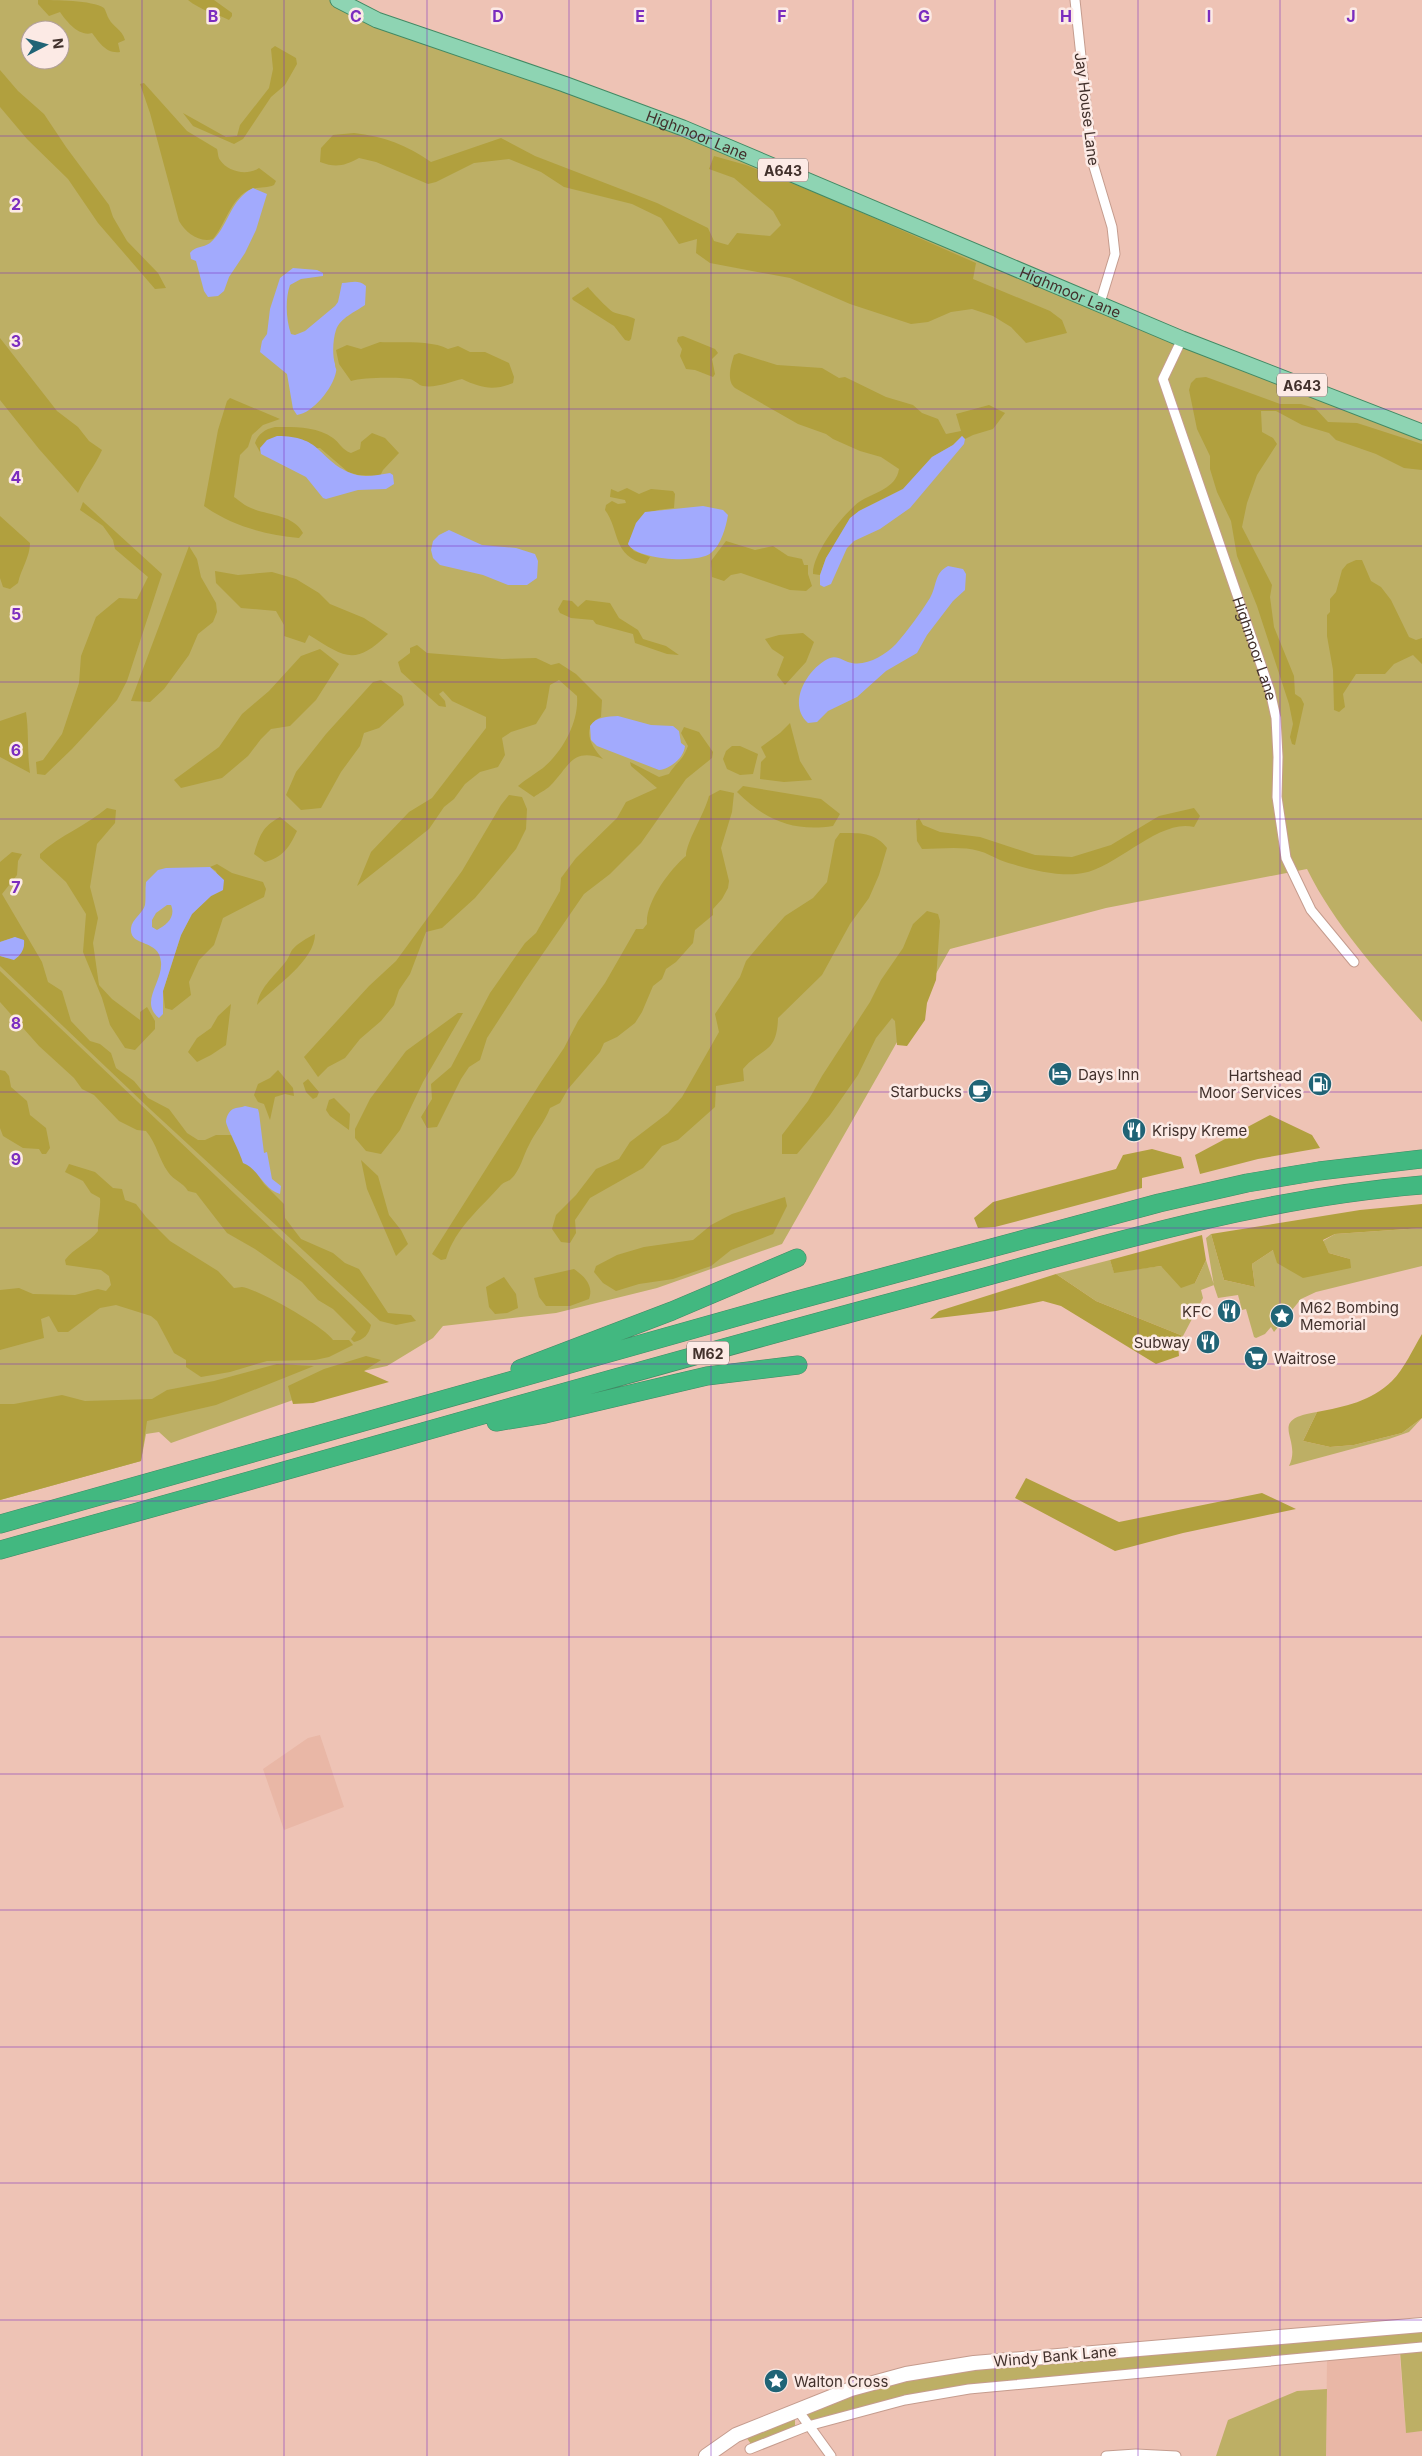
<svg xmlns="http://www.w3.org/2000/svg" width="1422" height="2456" font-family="Inter,sans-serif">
<rect width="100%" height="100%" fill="#eec3b5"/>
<!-- built -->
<path fill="#e9b7a6" d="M320 1735 344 1807 284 1830 263 1769 308 1738Z
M1399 2348 1406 2432 1422 2431V2456H1326L1327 2356Z"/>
<!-- green -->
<path fill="#bdaf65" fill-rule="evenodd" d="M0 0H338L564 84 1422 432V1022C1380 974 1335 926 1307 869L1106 908 950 949 782 1244 657 1288 556 1313 443 1326 433 1338 387 1366 363 1371 313 1393 171 1443 159 1432 146 1434 141 1461 0 1500ZM30 30H60V60H30Z
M1422 1228V1266L1316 1292 1301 1299 1274 1332 1271 1327 1265 1334 1256 1338 1254 1337 1246 1309 1242 1310 1238 1295 1218 1298 1214 1286 1206 1238 1211 1234 1224 1280 1255 1287 1252 1264 1273 1250 1350 1259 1329 1253 1323 1241 1335 1234Z
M1110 1260 1114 1272 1161 1266 1195 1283 1206 1260 1214 1285 1201 1290 1203 1298 1183 1336 1096 1301 1056 1274Z
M1317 1412 1303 1441 1330 1447 1354 1445 1402 1433 1422 1418 1409 1432 1389 1439 1289 1466C1303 1438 1265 1420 1317 1412Z
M1422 2325V2347L969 2389 808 2426 797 2409 906 2374Z
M1422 2350V2431L1406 2433 1400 2351Z
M1327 2389 1326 2456H1216L1228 2420 1297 2391Z
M795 2418V2427L751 2444 746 2437Z"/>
<!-- forest -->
<path fill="#b1a03e" d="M38 0C55 0 92 0 104 8 106 11 107 16 109 19 113 27 122 29 125 40L118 43 120 52C106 54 99 42 92 33 79 37 66 21 60 12L49 16 38 4Z
M188 0H214L232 13V16L229 20C215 13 200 10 188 0Z
M275 46 296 58 297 64 285 85 271 97 243 139 234 144 193 126 183 113 226 137 237 136 240 125 269 88 273 69 271 49Z
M0 70 18 91 44 114 66 147 109 205 113 217 127 241 158 273 166 288 155 289 98 223 68 179 27 139 0 107Z
M144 83 187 131 217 149C218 152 218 158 220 160 228 172 247 176 259 168L276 181 274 185C266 189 256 186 247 191 230 201 225 225 213 239 199 243 186 233 179 221L150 113 140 84Z
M354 133C383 136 407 145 431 162L501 138 535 156 657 203 708 228 714 241 728 245 737 233 770 236 781 225 773 211 734 178 709 169 714 156 746 165 826 197 976 263 973 279 1050 311 1062 320 1067 333 1026 343 1011 327 993 316 972 309 951 312 928 322 911 324 850 304 790 278 710 263 696 253 697 239 679 244 661 218 632 204 564 187 541 172 509 159 474 163 436 182 428 184 376 162 359 158C344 166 336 168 320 162L321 148 333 135Z
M588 287C590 290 610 311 613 312 620 315 628 315 635 319L631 339 629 341 625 340 614 326 573 300 572 298Z
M683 336 715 349 718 353 712 359 715 374 713 377 695 370 686 369 680 356 682 349 677 341 678 337Z
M0 338 57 411 78 427 89 441 102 450C95 466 85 477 78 493L39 449 0 400Z
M380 342C400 343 432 340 448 349L458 346 470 352H485L509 363 514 377 513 383C493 391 481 388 462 379 449 382 437 388 423 386 418 385 415 380 410 379 397 377 363 377 351 381L339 364 336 350 347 345 361 349Z
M739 353 777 365 822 368 839 378 845 377 886 397 913 405 922 413 938 419 946 434 961 431 956 414 989 405 1005 413 993 429 973 435 965 439 962 436 953 445 932 457 903 489 859 511 826 558 820 575 813 574C812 554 843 514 859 502 874 492 896 489 899 469L881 457 860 451 833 439 826 434 798 424 735 388C726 381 731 365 734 355Z
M1206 377 1280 404H1301L1315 408 1328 422 1357 423 1422 444V470L1404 468 1376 454 1336 440 1329 433 1302 425 1276 411H1261L1262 432 1273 438 1277 444 1257 475 1247 503 1242 527 1272 585 1270 597 1274 627 1294 676 1295 694 1301 698 1304 704 1295 745 1292 744 1290 737 1293 724 1289 704 1257 606 1237 556 1231 521 1217 492 1210 469V456L1197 429 1189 390 1191 383 1196 378Z
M230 398 280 419 263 425 252 435 248 447 240 455 234 497C240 501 245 506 251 508 269 516 293 514 303 533L299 538C266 535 232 526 204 506L218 430 227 401Z
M275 427C295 427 316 426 333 438 340 443 342 450 351 453L360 449 361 442 372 433 385 438 399 453 383 470 380 476 358 475 348 472 320 448H261L260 452 255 443C258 434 265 429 275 427Z
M627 488 639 494 651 489 673 491 675 494 674 508C637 512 643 514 628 544L634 551 650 557 646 564C612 556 620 530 605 510L606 505 612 501 618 504 626 503 625 500 610 497 611 489 618 492Z
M83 502 162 574 127 681 117 700 72 749 45 775 37 774 36 762 43 760 62 734 79 683 81 656 96 617 119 598 137 599 148 577 115 549 113 540 103 526 80 510Z
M0 516 30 543C30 557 21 569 18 583L10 589 3 587 0 578Z
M726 541 755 550 773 546 788 556 802 559 804 565H808V574L812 586 806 591 790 590 741 573 731 575 724 581 712 577 711 561Z
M189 546 197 559 201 577 216 603 217 612 213 622 198 634 189 655 164 689 150 702 131 701Z
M1356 560H1362L1371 581 1381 587 1391 600 1409 637 1416 640 1422 638V664L1413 655 1394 664 1385 674H1356L1343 694 1345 707 1339 712 1334 710 1333 670 1327 636V615L1330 612V599L1336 592 1342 570 1347 564Z
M215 571 238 575 272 572 296 579 319 593 330 604 364 618 388 634C354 667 345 657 309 635L305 643 284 636V625L276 611 241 608 216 583Z
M563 600 572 601 578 607 586 600 610 603 619 618 638 630 643 639 666 646 679 655 667 654 635 643 633 634 596 624 593 620 571 618 560 613 558 609Z
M803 633 814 642 806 662 785 685 777 675 784 657 772 649 765 639 779 635Z
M417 645 427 653 502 659 536 658 551 665 559 663 576 674 602 700 601 717C580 727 591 747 603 759 572 747 569 767 550 786 546 790 539 793 534 797L518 786C526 779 535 774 543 768 563 751 579 722 577 696L559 680 550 685 546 708 536 724 511 732 502 738 505 755 498 767 480 772 465 784 454 799 444 807 429 829 357 886 371 852 409 812 432 798 486 728V717L452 701 443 691 439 694 445 701 446 707 439 706 401 672 398 662 410 653V648Z
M320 649 339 664 316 700 290 726 271 729 261 739 248 756 222 778 181 788 174 780 219 747 242 714 269 691 301 656Z
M381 680 402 696 404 705 379 728 364 733 360 746 341 772 321 808 301 810 286 795 296 772 326 734 373 682Z
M26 712C29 732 27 752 30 773L0 757V721Z
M790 723 800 761 812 780 784 782 760 779 761 762 766 757 761 747 780 733Z
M684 727 699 732 713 752 712 758 686 779 641 843 610 874 584 894 524 981 487 1038 480 1060 469 1067 461 1079 437 1127 427 1128 421 1117 432 1099 431 1084 451 1067 490 993 525 943 536 933 560 891 561 878 576 858 617 818 626 802 657 788 631 766 630 762 659 777 669 774C677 761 682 762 688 746L681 733Z
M732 746H740L758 754 753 774 740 775 727 769 723 759 726 751Z
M743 786 821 799 840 814 833 826C793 832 765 820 737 792Z
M720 790 734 793 732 812 721 848 729 881 728 888 722 899 713 909V915L695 930 693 943 676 962 666 969 662 979 653 986 642 1012 635 1023 617 1037 604 1043 600 1052 568 1089 560 1103 550 1108C545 1122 535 1132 529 1145 523 1156 520 1171 511 1179 508 1182 504 1182 501 1185 481 1208 455 1228 446 1259L441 1260 432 1254 541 1082 564 1048 578 1021 605 983 636 929H643L647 924C645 903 670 869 686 856 686 842 704 815 709 796Z
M509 795 522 797 527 809 526 829 516 849 475 898 442 928 426 932 410 974 399 990 394 1005 381 1021 360 1039 345 1058 328 1067 318 1077 304 1057 369 986 396 961 462 871 501 805Z
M107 808 116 810 115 823 97 844 90 887 98 918 93 943 99 985 112 999 140 1020V1012L147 1007 155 1021V1029L135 1050 125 1048 110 1025 102 998 83 952 86 914 66 882 40 858V854C60 835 86 826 107 808Z
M1194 808 1200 816 1194 827C1160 818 1117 867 1083 873 1061 878 1022 868 1000 860 993 857 987 853 979 851 962 846 940 849 922 849L917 841 916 821 919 818 923 825 940 832 980 837 1035 855 1072 857 1111 845 1159 816Z
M280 817 297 831C289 848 283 857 265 862L254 854C260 835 262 827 280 817Z
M840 833C859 833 875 832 887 848L879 875 869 898 850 924 822 975 778 1018C777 1054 762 1047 743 1069L744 1081 716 1086 715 1107 678 1140 662 1146 643 1168 590 1198 575 1220 576 1233 570 1243 561 1242 552 1229 556 1215 576 1195 596 1169 619 1159 630 1142 668 1113 682 1097 719 1032 715 1014 740 977 746 961 768 935 785 916 813 898 827 882 835 840Z
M12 852 22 854 18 861 17 875 2 894 42 962 48 982 62 991 71 1021 90 1041 100 1044 111 1053 116 1068 134 1081 148 1098 169 1109 187 1133 198 1140H205L216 1135H233L239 1148 264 1184 284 1204 285 1218 301 1239 333 1253 345 1263 359 1269 388 1313 411 1315 416 1321 396 1325 380 1321 151 1110 0 966V956L7 958 18 957 24 946 15 937 0 942V862Z
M217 864 232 873 263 882 266 889 264 897 223 918 214 945 199 960 189 982 191 995 172 1010 165 1008 163 991 181 935 192 914 211 896 223 890 216 871 210 867Z
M927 911 938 914 940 921 936 980 927 1003 925 1020 907 1046 897 1045 895 1021 892 1018 876 1038 858 1075 830 1115 797 1154H782V1135L808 1101 822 1076 870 1002 881 980 903 948 913 924Z
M315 934C315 961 275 986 257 1005 260 986 276 975 287 960 289 957 290 953 292 950 298 943 307 938 315 934Z
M0 971 353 1306 371 1325C369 1334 364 1340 354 1342L351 1339 356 1332 333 1309 318 1300 302 1282 255 1249 227 1233 196 1193 188 1191C183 1182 174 1181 168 1172 159 1160 157 1144 146 1131L137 1130 119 1121 94 1095 82 1089 74 1078 39 1046 0 1002Z
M231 1004 226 1045 211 1055 197 1062 188 1052 197 1038 211 1028 218 1016Z
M458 1013H463L423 1082 400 1130 381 1154 366 1151 355 1138V1129L370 1099 406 1051Z
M0 1070 5 1071 9 1076 11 1087 27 1101 30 1115 46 1128 50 1148 46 1154H42L39 1149 23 1148 3 1136 0 1128Z
M278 1070 293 1088 294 1096 285 1094 275 1097 270 1120 264 1104 258 1102 254 1095 258 1084 270 1078Z
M308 1079 319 1092 317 1097 313 1099 306 1092 303 1083Z
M334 1098 350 1114 349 1130 330 1116 326 1110 329 1100Z
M1270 1115 1312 1135 1320 1148 1258 1159 1200 1174 1195 1155Z
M1152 1149 1181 1157 1184 1168 1142 1178V1188L995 1227 978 1228 974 1218 993 1202 1116 1169 1123 1155Z
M361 1160 378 1176 389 1215 401 1230 408 1244 396 1256 367 1189Z
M69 1164 95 1172 113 1188 122 1189 125 1200 136 1204 146 1217 170 1241 218 1271 234 1288C237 1288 240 1287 242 1287 258 1289 325 1327 333 1340H349L353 1345 329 1357 315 1360 267 1361 230 1372 201 1377 186 1367V1360L174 1353 157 1321 151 1316 116 1305 100 1308 68 1332H58L49 1316 41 1319 44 1338 0 1350V1290L19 1288 33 1294 75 1295 98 1289 106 1291 111 1285 109 1276 101 1270 66 1265 65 1260C74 1248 89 1243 98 1231 97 1219 101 1210 100 1198L91 1193 83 1181 65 1172Z
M785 1197 787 1206 773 1234 731 1250 711 1266 673 1279 639 1284 616 1291 603 1283 594 1272 596 1266 617 1255 644 1247 693 1240 711 1225 732 1214Z
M1422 1204V1228L1335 1234 1323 1240 1329 1253 1350 1259 1351 1268 1303 1278 1277 1263 1273 1250 1252 1264 1255 1287 1224 1280 1211 1234 1360 1210Z
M1202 1235 1206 1260 1195 1283 1181 1288 1161 1266 1114 1273 1110 1260Z
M574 1269C584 1276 594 1285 589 1299L570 1306H546L539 1297 534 1278Z
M1056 1274 1096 1301 1183 1336 1178 1345 1179 1356 1156 1364 1061 1306 1043 1301 996 1311 930 1319 939 1311Z
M504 1277 516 1294 518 1308 507 1313 495 1314 489 1307 486 1287Z
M1422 1334V1418L1402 1433 1354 1445 1330 1447 1303 1441 1317 1412C1344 1407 1372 1401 1392 1381 1404 1369 1413 1349 1422 1334Z
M366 1356 381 1360 364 1371 389 1382 313 1403 293 1404 288 1386 324 1369Z
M277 1364 314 1366 216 1405 147 1421 141 1461 0 1500V1404H14L62 1395 85 1401 152 1399 167 1390 214 1381Z
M1026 1478 1119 1522 1262 1493 1296 1509 1183 1533 1115 1551 1015 1498Z"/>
<!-- water -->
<path fill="#a2aafd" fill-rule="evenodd" d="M253 188 267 194 256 230 245 253 229 277 224 291 218 296 208 297 204 291 196 261 191 259 190 253C195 246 203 248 210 243 228 228 230 199 253 188Z
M293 268 317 270 323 273V276L301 279 290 285C285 299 286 320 291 334L295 335 305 331 335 306 338 302 342 283C352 283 357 279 366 286L365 305C355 312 340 318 336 330 333 339 332 355 335 364 335 369 337 368 336 372 333 388 313 413 297 415L293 409 287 374 260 352 262 341 267 334 270 309 280 278Z
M277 436C321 436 317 457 348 472 362 479 376 475 390 473L393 475 394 484 386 489 358 490 326 499 323 498 306 477 261 454 260 448 267 440Z
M962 436 965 439 964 444 910 508 880 529 854 541 847 548 831 584 824 587 820 585V575L826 558 850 518 859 511 903 489 932 457 953 445Z
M703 506 723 510 728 515C726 527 721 545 711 553 698 564 636 560 628 544L636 523 645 512Z
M449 530 482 545 516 548 535 554 538 561 537 578 527 585H508L483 575 440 565 433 558 431 550 433 541 439 535Z
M948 566 963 569 966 574 965 590 953 601 927 635 917 653 886 671 857 697 828 711 817 722 808 723C786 704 808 667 830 658 838 655 844 662 852 663 867 666 885 655 896 644 908 630 920 614 930 598 937 586 934 573 948 566Z
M618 716 651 725 673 726 679 731 681 743 685 746C684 758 670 769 659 770L597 746 591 740 590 726C597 716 607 717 618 716Z
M210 867 224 880 223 890 211 896 192 914 181 935 163 991V1014L159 1018C139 1002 163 982 161 962 159 938 129 948 131 928 132 919 143 913 145 905 146 898 145 890 146 882L158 870 166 868ZM167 905H171C176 917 167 925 157 930L152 927V920L156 913Z
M15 937 24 940C25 949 21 955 14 960L0 956V942Z
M245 1106 258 1109 259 1113 264 1153 267 1152 272 1179 281 1186 280 1194C263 1189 259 1169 243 1163 240 1152 227 1128 226 1122 226 1117 229 1111 233 1109 237 1107 241 1108 245 1106Z"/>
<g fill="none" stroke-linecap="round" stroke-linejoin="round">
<!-- street casing -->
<g stroke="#c59c8e" stroke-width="11">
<g id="street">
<path d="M1075 0 1092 160 1112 227 1115 254 1100 303"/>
<path id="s1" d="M1182 339 1163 379 1270 691 1276 718 1278 757 1277 797 1286 858 1311 910 1354 962"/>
<path d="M797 2409 831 2456"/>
<path d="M750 2449 808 2426 905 2400 969 2389 1422 2347"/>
<path d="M1106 2456 1136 2454 1176 2456"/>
</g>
</g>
<!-- secondary casing -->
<g stroke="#c59c8e" stroke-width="16">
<path id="secondary" d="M706 2456 736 2435 851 2389 906 2374 974 2363 1422 2325"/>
</g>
<!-- primary casing -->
<g stroke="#428963" stroke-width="17">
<g id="primary">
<path id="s2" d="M338 0 377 20 564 84 683 128 1182 339 1422 432"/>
</g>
</g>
<!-- highway casing -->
<g stroke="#428963" stroke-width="19">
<path id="highway" d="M520 1369 672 1311 797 1258
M496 1422 545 1414 707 1376 798 1365
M0 1524 794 1301 1159 1203 1247 1183 1319 1171 1422 1159
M0 1550C304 1467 606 1378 911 1297 1080 1252 1247 1199 1422 1185"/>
</g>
<!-- street -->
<use href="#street" stroke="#fff" stroke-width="9"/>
<!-- secondary -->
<use href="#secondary" stroke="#fff" stroke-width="14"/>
<!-- primary -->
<use href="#primary" stroke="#8ed4b3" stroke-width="15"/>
<!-- highway -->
<use href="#highway" stroke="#42b880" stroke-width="18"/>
</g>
<!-- grid -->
<path fill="none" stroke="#7b2cbf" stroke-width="1" stroke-opacity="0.55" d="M142 0V2456M284 0V2456M427 0V2456M569 0V2456M711 0V2456M853 0V2456M995 0V2456M1138 0V2456M1280 0V2456M0 136H1422M0 273H1422M0 409H1422M0 546H1422M0 682H1422M0 819H1422M0 955H1422M0 1092H1422M0 1228H1422M0 1364H1422M0 1501H1422M0 1637H1422M0 1774H1422M0 1910H1422M0 2047H1422M0 2183H1422M0 2320H1422"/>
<!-- icons -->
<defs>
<g id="hotel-disc" transform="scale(1.25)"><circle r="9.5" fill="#206476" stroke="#fceae5"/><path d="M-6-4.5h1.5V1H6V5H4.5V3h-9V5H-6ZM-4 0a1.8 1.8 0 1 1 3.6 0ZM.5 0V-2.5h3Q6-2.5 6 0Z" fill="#fff"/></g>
<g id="fuel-disc" transform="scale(1.25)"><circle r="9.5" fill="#206476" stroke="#fceae5"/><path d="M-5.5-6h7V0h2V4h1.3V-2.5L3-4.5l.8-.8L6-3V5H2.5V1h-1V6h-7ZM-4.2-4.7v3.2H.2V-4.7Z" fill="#fff"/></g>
<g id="cafe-disc" transform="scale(1.25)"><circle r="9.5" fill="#206476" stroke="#fceae5"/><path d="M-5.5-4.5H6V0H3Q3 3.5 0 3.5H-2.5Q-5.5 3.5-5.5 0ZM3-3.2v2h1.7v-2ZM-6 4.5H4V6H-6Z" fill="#fff"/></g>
<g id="restaurant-disc" transform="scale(1.25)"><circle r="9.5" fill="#206476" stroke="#fceae5"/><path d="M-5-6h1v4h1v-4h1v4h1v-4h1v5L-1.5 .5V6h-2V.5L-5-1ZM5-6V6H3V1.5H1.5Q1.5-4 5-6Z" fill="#fff"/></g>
<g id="sight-disc" transform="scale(1.25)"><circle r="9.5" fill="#206476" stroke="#fceae5"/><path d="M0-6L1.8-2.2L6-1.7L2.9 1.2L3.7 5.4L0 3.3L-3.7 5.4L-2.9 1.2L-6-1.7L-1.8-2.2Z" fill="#fff"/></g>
<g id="supermarket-disc" transform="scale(1.25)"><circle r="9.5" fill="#206476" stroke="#fceae5"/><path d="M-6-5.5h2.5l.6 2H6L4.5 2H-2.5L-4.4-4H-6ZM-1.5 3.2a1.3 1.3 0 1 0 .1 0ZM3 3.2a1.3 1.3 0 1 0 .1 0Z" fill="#fff"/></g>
</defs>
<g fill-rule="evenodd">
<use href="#hotel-disc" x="1060" y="1074"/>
<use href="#fuel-disc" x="1320" y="1084"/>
<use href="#cafe-disc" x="980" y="1091"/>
<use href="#restaurant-disc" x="1134" y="1130"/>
<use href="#restaurant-disc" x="1229" y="1311"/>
<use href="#sight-disc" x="1282" y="1316"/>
<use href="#restaurant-disc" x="1208" y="1342"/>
<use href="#supermarket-disc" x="1256" y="1358"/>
<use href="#sight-disc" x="776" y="2381"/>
</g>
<g text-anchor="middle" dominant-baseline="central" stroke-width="5" stroke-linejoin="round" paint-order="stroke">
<!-- shield labels -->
<g fill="#fceae5" stroke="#7a6864" stroke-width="1">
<rect x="758" y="158.5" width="50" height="23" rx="4"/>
<rect x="1277" y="373.5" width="50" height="23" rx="4"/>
<rect x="687" y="1341.5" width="42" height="23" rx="4"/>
</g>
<g font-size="14" font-weight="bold" fill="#42312c">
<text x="783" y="170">A643</text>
<text x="1302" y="385">A643</text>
<text x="708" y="1353">M62</text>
</g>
<!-- street labels -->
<g font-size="15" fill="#42312c" stroke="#fceae5">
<text transform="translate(1087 109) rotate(83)">Jay House Lane</text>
<text stroke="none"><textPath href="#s2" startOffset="384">Highmoor Lane</textPath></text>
<text stroke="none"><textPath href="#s2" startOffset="789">Highmoor Lane</textPath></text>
<text stroke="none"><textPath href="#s1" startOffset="329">Highmoor Lane</textPath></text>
<text transform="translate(1055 2356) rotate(-5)">Windy Bank Lane</text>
</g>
<!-- poi labels -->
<g font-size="15" fill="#42312c" stroke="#fceae5" text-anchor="start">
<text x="1078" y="1074">Days Inn</text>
<text x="1302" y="1075" text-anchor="end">Hartshead<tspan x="1302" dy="17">Moor Services</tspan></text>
<text x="962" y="1091" text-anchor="end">Starbucks</text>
<text x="1152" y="1130">Krispy Kreme</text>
<text x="1300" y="1307">M62 Bombing<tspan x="1300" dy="17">Memorial</tspan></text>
<text x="1212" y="1311" text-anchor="end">KFC</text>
<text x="1190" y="1342" text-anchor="end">Subway</text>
<text x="1274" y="1358">Waitrose</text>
<text x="794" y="2381">Walton Cross</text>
</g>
</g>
<g font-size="16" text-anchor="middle" font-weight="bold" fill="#7b2cbf" stroke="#fceae5" stroke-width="5" stroke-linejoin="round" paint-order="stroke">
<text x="213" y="22">B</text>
<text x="356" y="22">C</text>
<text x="498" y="22">D</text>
<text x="640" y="22">E</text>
<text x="782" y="22">F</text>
<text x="924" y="22">G</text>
<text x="1066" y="22">H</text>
<text x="1209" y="22">I</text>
<text x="1351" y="22">J</text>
<text x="16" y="210">2</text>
<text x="16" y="347">3</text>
<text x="16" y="483">4</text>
<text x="16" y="620">5</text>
<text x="16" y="756">6</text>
<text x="16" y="893">7</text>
<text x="16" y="1029">8</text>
<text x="16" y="1165">9</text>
</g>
<!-- north arrow -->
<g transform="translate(45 45) rotate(84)"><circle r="24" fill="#fceae5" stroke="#b2a09b"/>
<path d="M0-4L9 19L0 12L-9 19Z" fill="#206476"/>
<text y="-8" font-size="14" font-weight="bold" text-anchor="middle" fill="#42312c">N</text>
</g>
</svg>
